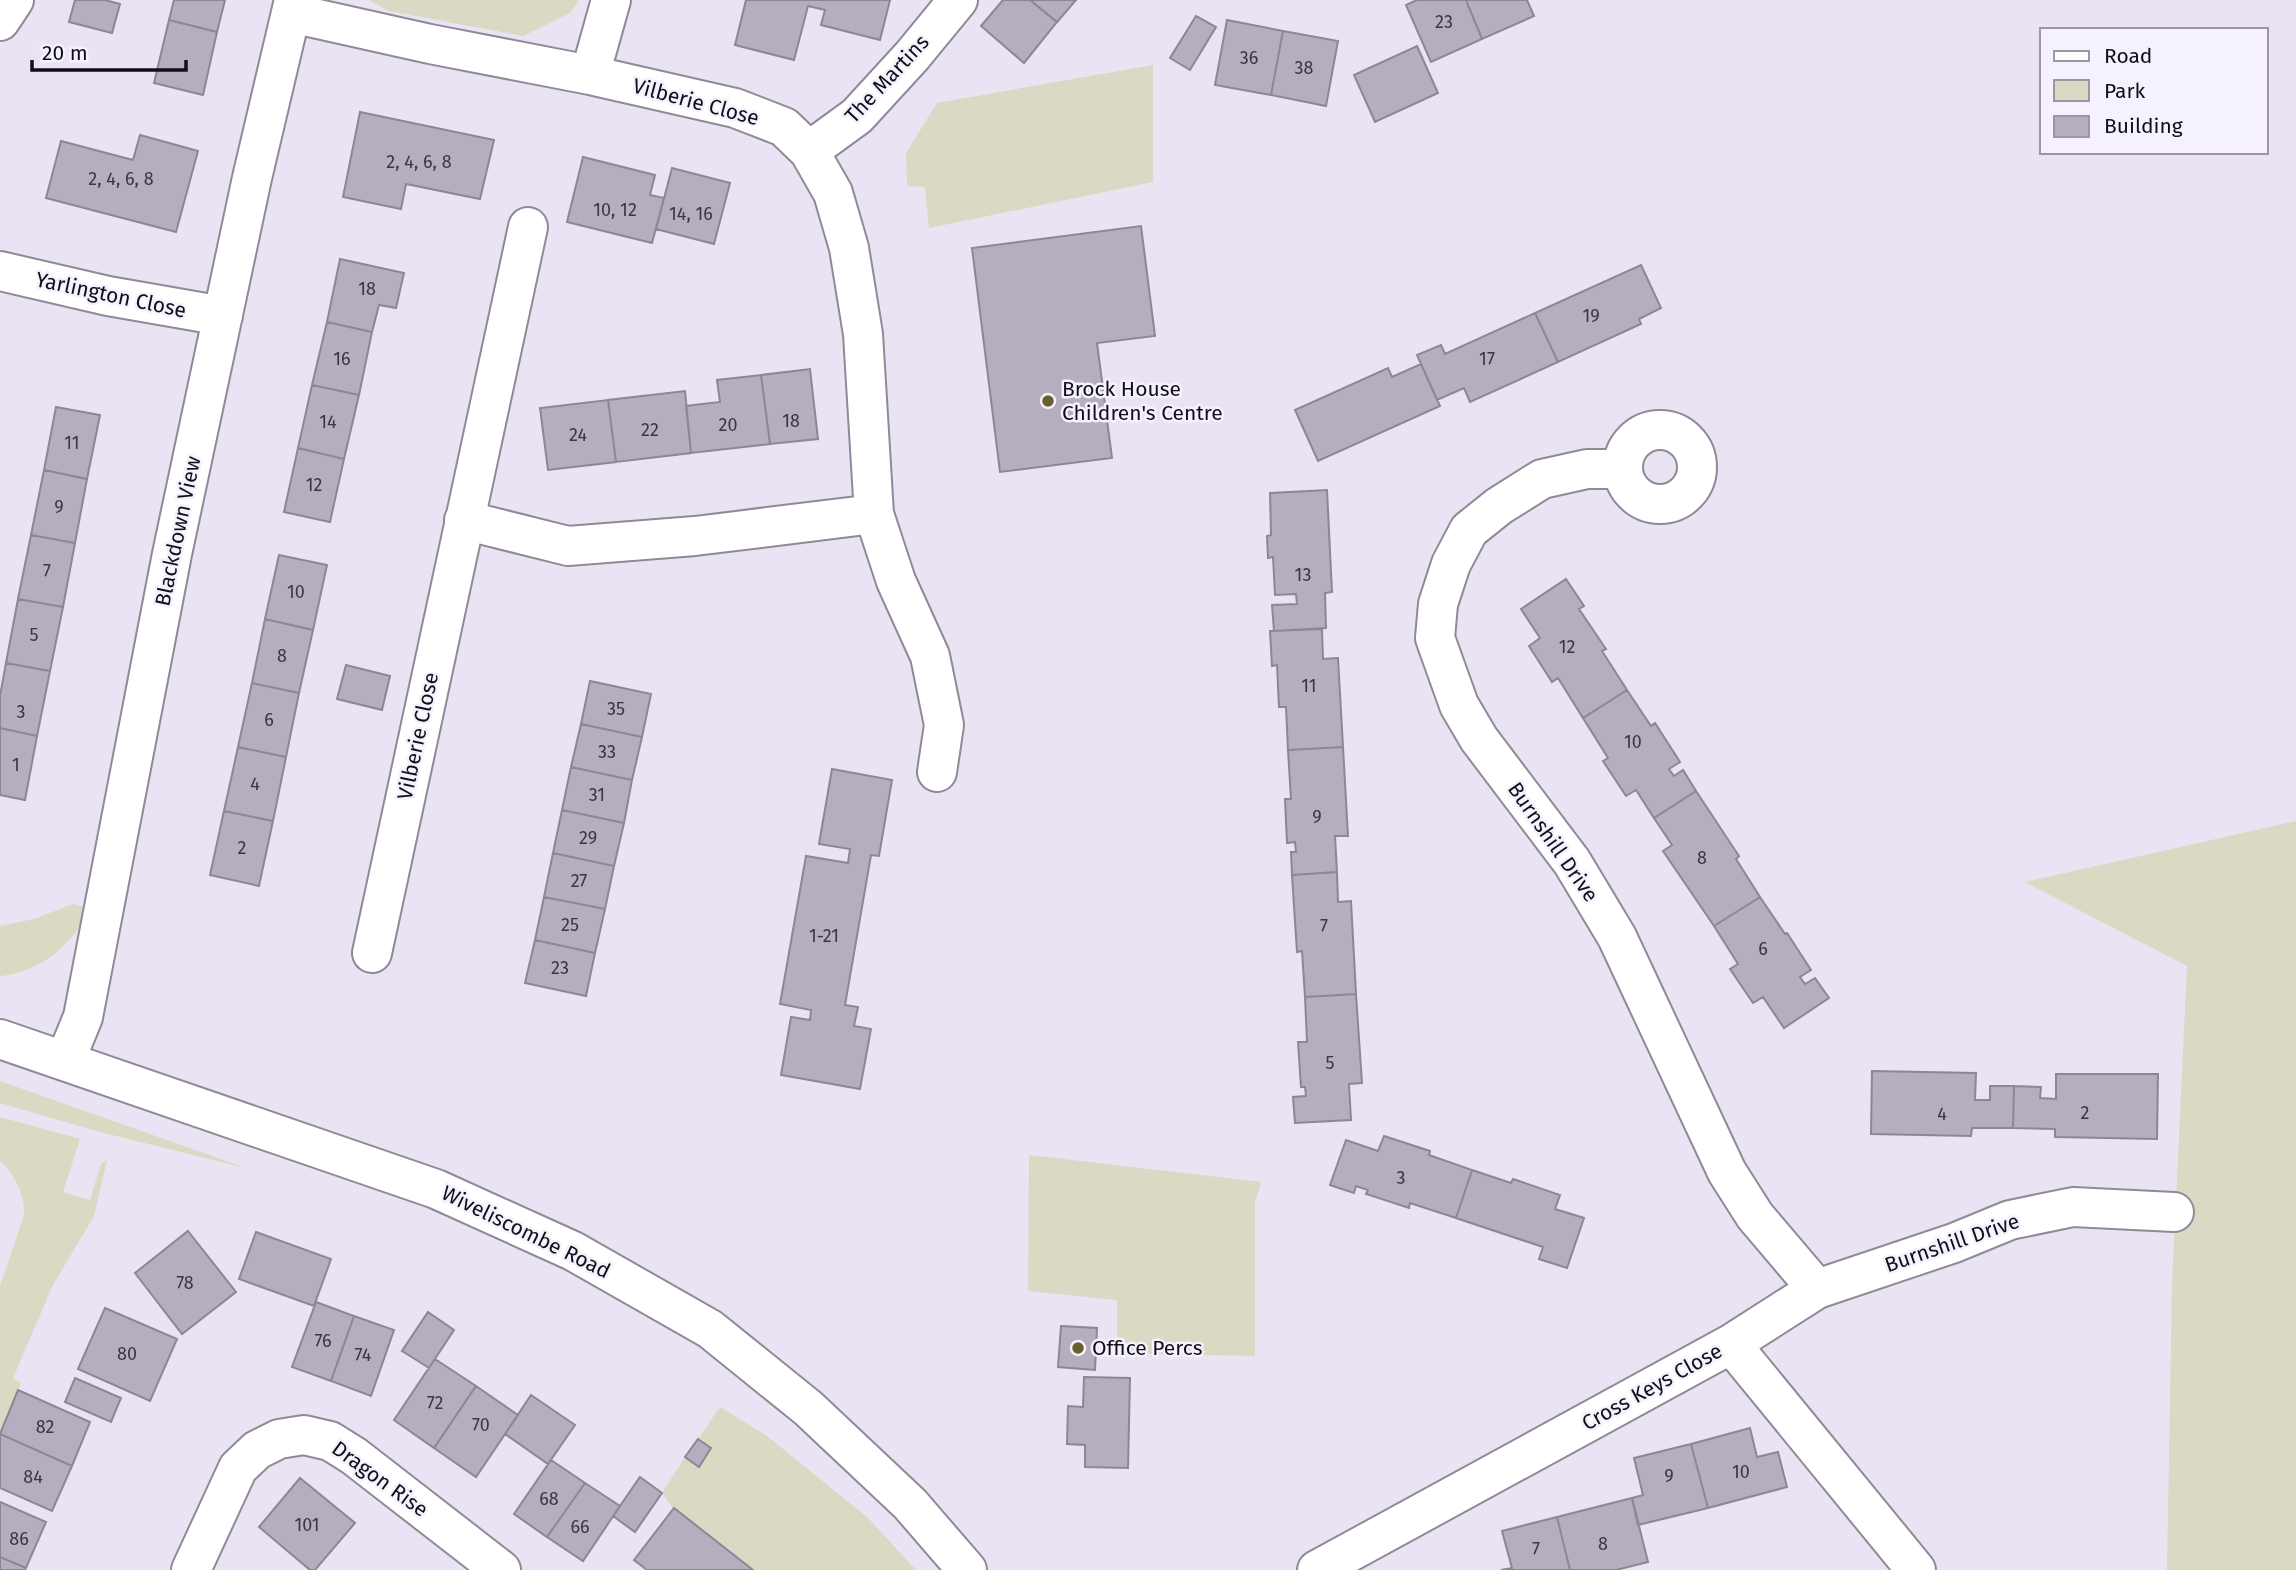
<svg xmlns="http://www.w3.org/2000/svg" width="2296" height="1570" font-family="'Fira Sans',sans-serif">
<rect width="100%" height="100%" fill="#e9e3f3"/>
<!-- green -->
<path fill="#dbd8c3" d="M369 0H579L570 13 523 36 389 11Z
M1153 65V182L929 228 925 187 907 186 906 153 937 103Z
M2296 821V1570H2167L2172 1285 2187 966 2025 882Z
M73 904 89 908C84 916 81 926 75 933 58 956 29 974 0 976V926L34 919Z
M0 1081 246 1168 100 1132 0 1103Z
M0 1117 80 1139 63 1192 90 1200 101 1164 107 1160 94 1216 53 1285 13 1378 21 1383 0 1432V1286L24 1215C25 1193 15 1176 0 1161Z
M1029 1155 1261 1182 1255 1203V1356L1117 1353V1300L1028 1291Z
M720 1407 767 1436 868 1518 916 1570H753L674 1509 662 1493 685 1457 698 1466V1439Z"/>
<!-- building -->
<path fill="#b4aebe" stroke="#8c8695" stroke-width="2" d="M75 0H105L120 4 112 33 69 22Z
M174 0H225L217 32 169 20Z
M746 0H890L880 40 821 25 825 10 808 6 794 60 735 45Z
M1003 0H1030L1057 22 1024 63 981 26Z
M1030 0H1076L1057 22Z
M1417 0H1466L1482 39 1431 62 1406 5Z
M1466 0H1527L1534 16 1482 39Z
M1196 16 1216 27 1190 70 1170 58Z
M169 20 217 32 203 95 154 83Z
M1227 20 1283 31 1271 95 1215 85Z
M1283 31 1338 41 1326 106 1271 95Z
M1417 46 1438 93 1375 122 1354 75Z
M360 112 494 140 480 199 406 184 401 209 343 197Z
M140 135 198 151 176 232 46 198 61 141 133 160Z
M583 157 655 175 650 195 664 198 652 243 567 222Z
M672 168 730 183 714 244 656 229Z
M1141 226 1155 336 1097 343 1112 458 1000 472 972 248Z
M340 259 404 273 396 308 379 305 372 332 327 322Z
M1641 265 1661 308 1639 319 1641 324 1558 362 1535 313Z
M1535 313 1558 362 1470 402 1464 388 1437 400 1417 355 1441 345 1445 354Z
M327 322 372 332 359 395 312 385Z
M1421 364 1440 406 1318 461 1295 410 1388 368 1392 377Z
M810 369 818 439 770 444 761 375Z
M761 375 770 444 691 453 686 406 720 402 717 380Z
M312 385 359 395 344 459 298 448Z
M685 391 691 453 616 462 608 400Z
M608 400 616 462 548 470 540 408Z
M56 407 100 415 87 479 44 470Z
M298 448 344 459 330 522 284 512Z
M44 470 87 479 75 543 31 535Z
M1327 490 1332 592 1325 593 1326 628 1274 631 1272 605 1297 604 1296 594 1275 595 1273 557 1268 558 1267 536 1271 535 1270 493Z
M31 535 75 543 63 607 18 599Z
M279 555 327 565 313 630 265 619Z
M1566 579 1584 606 1579 609 1606 649 1602 651 1627 690 1583 718 1558 678 1552 682 1529 646 1540 638 1521 609Z
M18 599 63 607 50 671 6 663Z
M265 619 313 630 299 693 252 683Z
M1322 629 1323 659 1338 658 1343 747 1288 750 1286 707H1279L1277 665 1272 666 1270 631Z
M6 663 50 671 37 736 0 728V696Z
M346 665 390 676 382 710 337 699Z
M590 681 651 694 642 737 581 724Z
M252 683 299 693 286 757 238 747Z
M1627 690 1651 726 1655 723 1680 762 1669 769 1674 776 1683 770 1696 791 1654 818 1636 790 1626 796 1603 761 1608 758 1583 718Z
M581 724 642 737 632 780 571 767Z
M0 728 37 736 25 800 0 795Z
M238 747 286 757 273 821 224 811Z
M1343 747 1348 836H1335L1337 872 1292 875 1291 852H1296L1295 842 1287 843 1285 799H1291L1288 750Z
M571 767 632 780 624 823 562 810Z
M832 769 892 780 879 856 871 855 845 1005 858 1007 854 1026 871 1029 860 1089 781 1075 791 1017 810 1020 811 1010 780 1004 806 856 848 863 850 849 819 844Z
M1696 791 1739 856 1736 859 1760 897 1714 926 1663 851 1672 845 1654 818Z
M562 810 624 823 614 866 553 853Z
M224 811 273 821 259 886 210 875Z
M553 853 614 866 605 909 544 897Z
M1337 872 1338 902 1351 901 1356 994 1305 997 1302 951 1297 952 1292 875Z
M544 897 605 909 595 953 535 940Z
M1760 897 1785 934 1787 933 1811 970 1800 977 1805 984 1815 978 1829 998 1784 1028 1763 997 1753 1003 1730 969 1738 964 1714 926Z
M535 940 595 953 586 996 525 983Z
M1356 994 1362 1083 1349 1084 1351 1120 1295 1123 1293 1097 1306 1096 1305 1087H1301L1298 1042H1307L1305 997Z
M1872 1071 1976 1073 1975 1100H1990V1086H2014L2013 1128H1972L1971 1136 1871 1134Z
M2056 1074H2158L2157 1139 2055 1137V1129L2013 1128 2014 1086 2041 1087 2040 1098 2056 1099Z
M1384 1136 1430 1151 1429 1155 1472 1170 1456 1218 1410 1203 1409 1208 1366 1194 1368 1190 1356 1186 1354 1193 1330 1185 1346 1140 1378 1151Z
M1472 1170 1511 1183 1513 1179 1560 1195 1555 1209 1584 1218 1567 1268 1539 1259 1543 1247 1456 1218Z
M188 1231 236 1292 182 1334 135 1273Z
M256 1232 331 1259 314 1306 239 1279Z
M316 1302 354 1316 331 1381 292 1367Z
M105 1308 177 1339 150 1401 78 1369Z
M428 1312 454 1330 429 1368 402 1351Z
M354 1316 394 1330 371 1396 331 1381Z
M1061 1326 1097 1328 1095 1370 1058 1367Z
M435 1359 476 1386 434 1448 394 1420Z
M1084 1377 1130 1378 1128 1468 1085 1467V1445L1067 1444 1068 1406 1083 1407Z
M75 1378 121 1398 111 1422 65 1402Z
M476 1386 518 1415 476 1477 434 1448Z
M18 1390 90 1422 72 1466 0 1434Z
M531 1395 575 1425 548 1464 505 1434Z
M1750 1428 1757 1457 1778 1452 1787 1487 1708 1508 1691 1444Z
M0 1434 72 1466 52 1511 0 1488Z
M698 1439 711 1448 699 1467 685 1457Z
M1691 1444 1708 1508 1638 1525 1632 1498 1643 1495 1634 1458Z
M551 1460 585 1483 547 1537 514 1514Z
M640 1477 662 1493 635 1532 613 1516Z
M300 1478 355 1523 315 1570H310L259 1527Z
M585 1483 620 1506 583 1561 547 1537Z
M1632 1498 1648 1562 1616 1570H1570L1557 1517Z
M0 1502 46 1522 26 1568 0 1557Z
M674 1508 753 1570H647L634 1560Z
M1557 1517 1570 1570H1501L1512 1568 1502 1531Z
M0 1557 26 1568 25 1570H0Z"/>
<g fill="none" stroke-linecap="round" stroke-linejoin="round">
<!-- minor casing -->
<g stroke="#8f8998" stroke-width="42">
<path id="minor" d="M291 13 430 44 590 75 735 108 784 127 809 151 833 193 849 248 863 334 874 514 896 581 930 656 944 725 937 772
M0 21 14 0
M590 75 611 0
M809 151 857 116 912 56 958 0
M0 271 108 296 223 316
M1623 467a37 37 0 1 1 74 0a37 37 0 1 1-74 0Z
M1622 469H1587L1542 479 1499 506 1469 530 1451 564 1438 604 1435 638 1459 705 1479 739 1572 862 1617 937 1727 1172 1755 1216 1817 1289
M464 520 568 546 695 536 874 514
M372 953 528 227
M65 1061 83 1017 172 554 252 178 294 0
M1731 1344 1916 1570
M191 1570 238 1468 257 1450 279 1439 304 1435 330 1441 354 1456 501 1570
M1317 1570 1731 1344 1817 1289 1954 1243 2010 1220 2073 1207 2174 1212"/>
</g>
<!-- secondary casing -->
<g stroke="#8f8998" stroke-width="42">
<path id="secondary" d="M0 1039 436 1189 573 1251 710 1329 808 1408 910 1504 967 1570"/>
</g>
<!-- minor -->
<use href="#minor" stroke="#fff" stroke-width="38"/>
<!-- secondary -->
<use href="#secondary" stroke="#fff" stroke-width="38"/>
</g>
<!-- markers -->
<g fill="#685f2c" stroke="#f5f1fe" stroke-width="2.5">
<circle cx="1048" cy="401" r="7"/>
<circle cx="1078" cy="1348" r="7"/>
</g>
<g text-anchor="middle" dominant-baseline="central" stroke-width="5" stroke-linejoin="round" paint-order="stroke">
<!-- number labels -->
<g font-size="18" fill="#3a373f">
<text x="1444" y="22">23</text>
<text x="1249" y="58">36</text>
<text x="1304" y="68">38</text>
<text x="419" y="162">2, 4, 6, 8</text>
<text x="121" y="179">2, 4, 6, 8</text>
<text x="615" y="210">10, 12</text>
<text x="691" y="214">14, 16</text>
<text x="367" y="289">18</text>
<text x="1591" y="316">19</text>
<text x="342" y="359">16</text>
<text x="1487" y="359">17</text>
<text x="791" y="421">18</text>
<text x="328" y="422">14</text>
<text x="728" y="425">20</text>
<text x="650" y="430">22</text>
<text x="578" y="435">24</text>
<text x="72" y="443">11</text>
<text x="314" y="485">12</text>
<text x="59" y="507">9</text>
<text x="47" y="571">7</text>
<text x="1303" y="575">13</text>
<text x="296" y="592">10</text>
<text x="34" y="635">5</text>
<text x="1567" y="647">12</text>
<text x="282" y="656">8</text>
<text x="1309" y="686">11</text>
<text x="616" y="709">35</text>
<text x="21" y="712">3</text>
<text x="269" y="720">6</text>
<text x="1633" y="742">10</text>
<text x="607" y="752">33</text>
<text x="16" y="765">1</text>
<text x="255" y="784">4</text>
<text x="597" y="795">31</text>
<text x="1317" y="817">9</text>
<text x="588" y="838">29</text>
<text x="242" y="848">2</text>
<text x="1702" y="858">8</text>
<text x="579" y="881">27</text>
<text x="570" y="925">25</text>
<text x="1324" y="926">7</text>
<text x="824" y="936">1-21</text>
<text x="1763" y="949">6</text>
<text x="560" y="968">23</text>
<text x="1330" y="1063">5</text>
<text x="2085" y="1113">2</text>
<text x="1942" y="1114">4</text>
<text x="1401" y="1178">3</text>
<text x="185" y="1283">78</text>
<text x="323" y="1341">76</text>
<text x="127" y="1354">80</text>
<text x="363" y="1355">74</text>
<text x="435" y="1403">72</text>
<text x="481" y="1425">70</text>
<text x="45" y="1427">82</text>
<text x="1741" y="1472">10</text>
<text x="1669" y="1476">9</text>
<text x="33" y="1477">84</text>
<text x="549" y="1499">68</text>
<text x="307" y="1525">101</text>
<text x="580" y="1527">66</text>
<text x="19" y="1539">86</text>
<text x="1603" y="1544">8</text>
<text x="1536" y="1549">7</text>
</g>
<!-- street labels -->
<g font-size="21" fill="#110f15" stroke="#f5f1fe">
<text transform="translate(887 79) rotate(-47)">The Martins</text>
<text transform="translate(696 102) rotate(15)">Vilberie Close</text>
<text transform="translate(111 295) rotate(12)">Yarlington Close</text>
<text transform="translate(178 531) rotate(-78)">Blackdown View</text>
<text transform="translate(418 736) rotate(-78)">Vilberie Close</text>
<text transform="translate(1553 842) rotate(55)">Burnshill Drive</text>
<text transform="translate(526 1232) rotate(26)">Wiveliscombe Road</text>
<text transform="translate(1952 1243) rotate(-19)">Burnshill Drive</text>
<text transform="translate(1652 1387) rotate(-29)">Cross Keys Close</text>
<text transform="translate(380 1479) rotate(36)">Dragon Rise</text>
</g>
<!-- poi labels -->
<g font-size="21" fill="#110f15" stroke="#f5f1fe" text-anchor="start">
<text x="1062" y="389">Brock House<tspan x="1062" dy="24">Children's Centre</tspan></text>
<text x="1092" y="1348">Office Percs</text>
</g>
</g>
<!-- legend -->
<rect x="2040" y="28" width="228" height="126" fill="#f5f1fe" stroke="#9a97a1" stroke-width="2"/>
<rect x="2054" y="51" width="35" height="10" fill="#ffffff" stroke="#9a97a1" stroke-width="2"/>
<text x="2104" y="63" font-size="21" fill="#110f15">Road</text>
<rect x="2054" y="80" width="35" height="21" fill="#dbd8c3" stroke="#9a97a1" stroke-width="2"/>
<text x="2104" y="98" font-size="21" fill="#110f15">Park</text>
<rect x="2054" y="116" width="35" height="21" fill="#b4aebe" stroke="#9a97a1" stroke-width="2"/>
<text x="2104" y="133" font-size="21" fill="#110f15">Building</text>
<!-- scale -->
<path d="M32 60v10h154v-10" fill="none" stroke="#110f15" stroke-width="3.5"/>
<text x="42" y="60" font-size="21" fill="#110f15" stroke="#f5f1fe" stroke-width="5" paint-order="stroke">20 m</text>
</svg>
